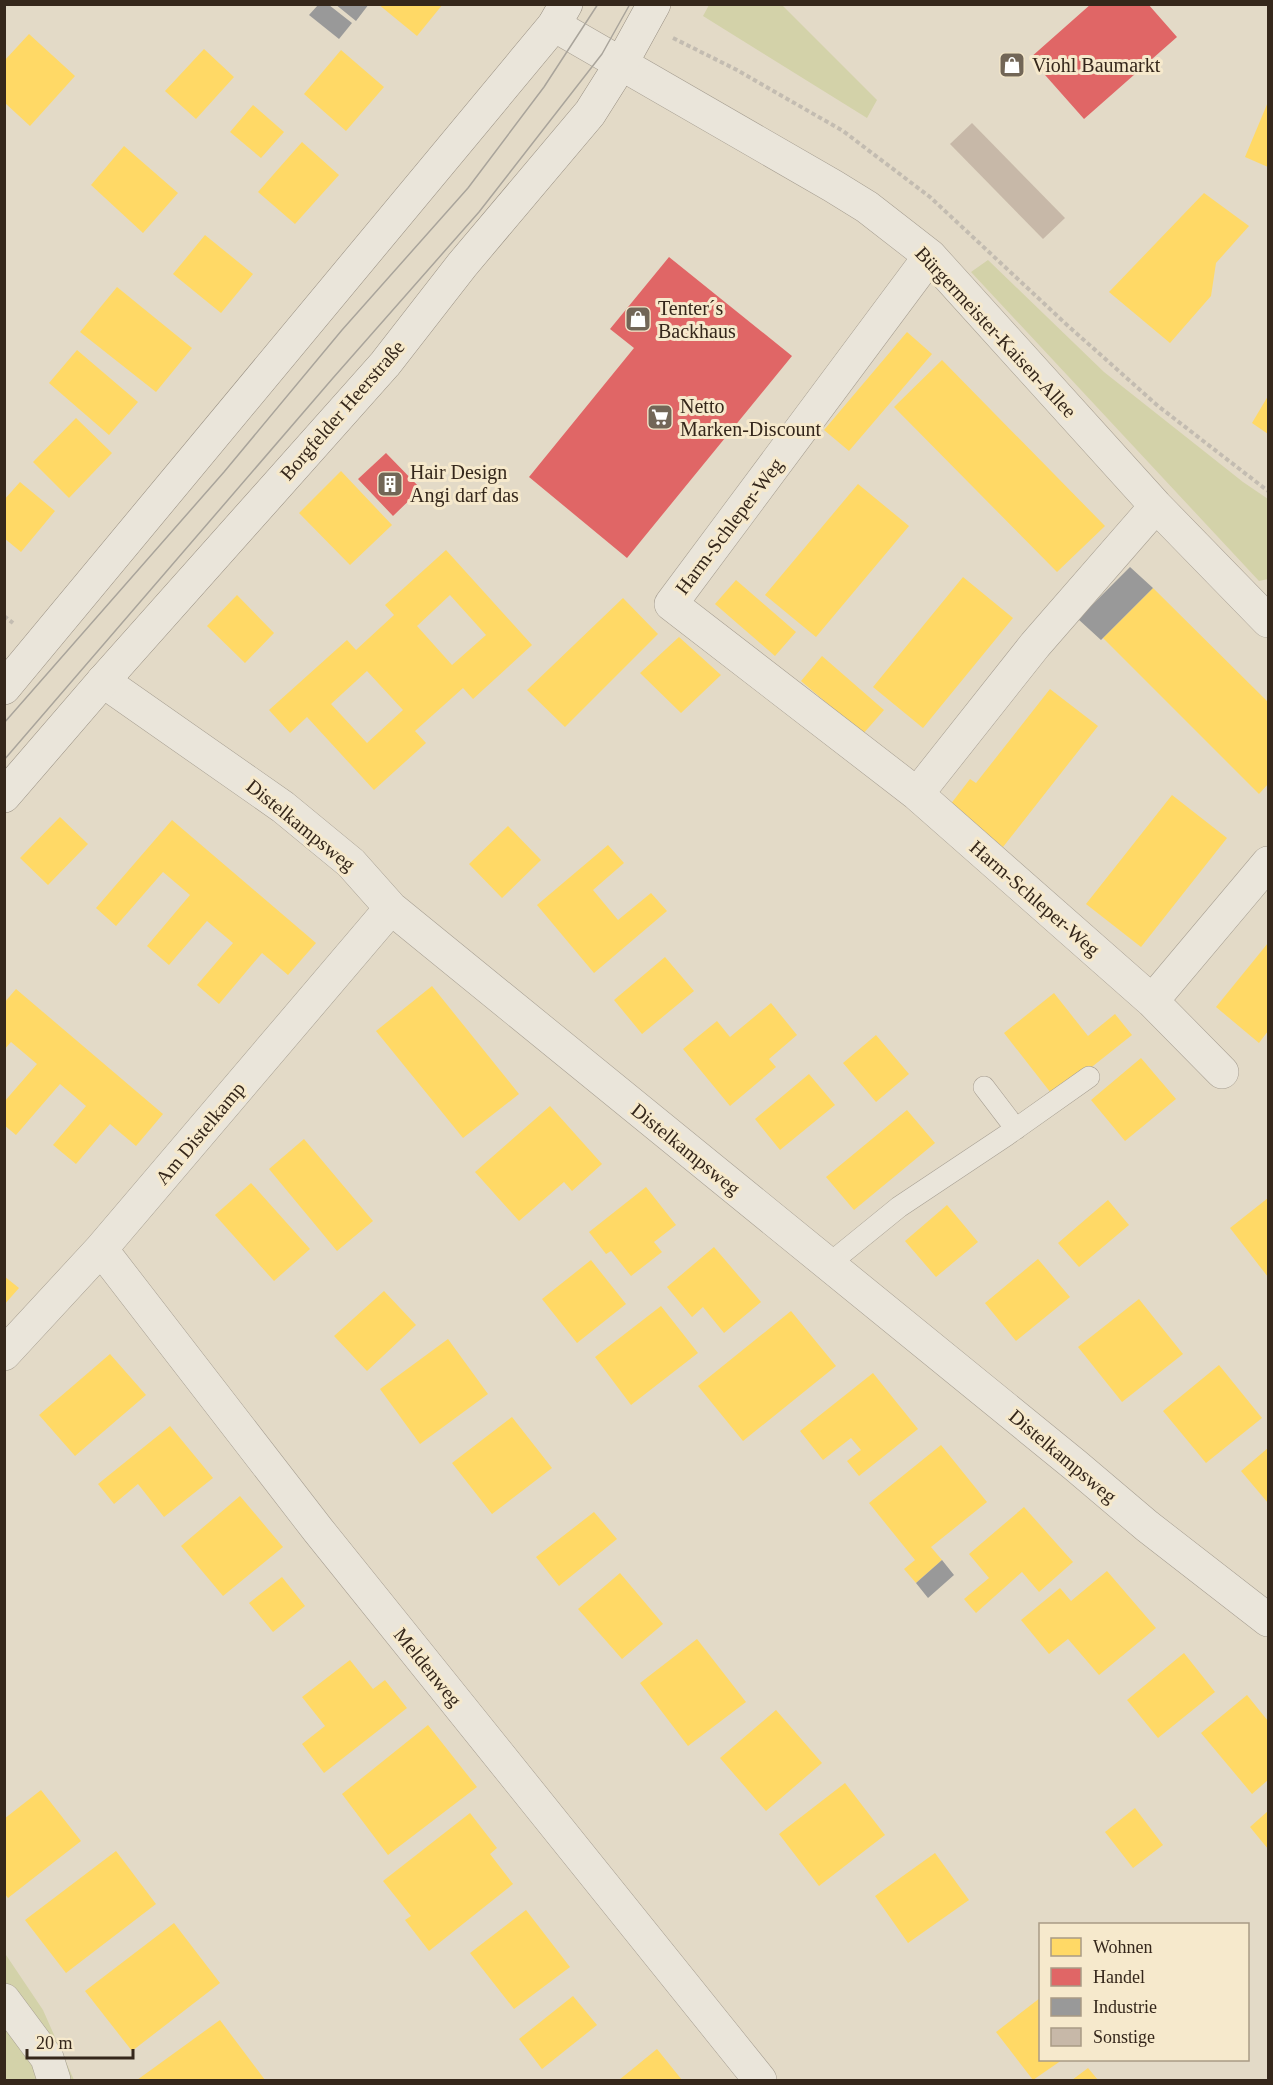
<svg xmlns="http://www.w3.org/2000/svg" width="1273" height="2085" font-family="Georgia,serif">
<rect width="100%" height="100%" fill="#e3dac7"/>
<!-- green -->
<path fill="#d3d2a9" d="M709 5H782L877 100 867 118 703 16Z
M988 260 1104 372 1243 482 1268 499V579L1259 581 971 272Z
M4 1952 43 2010 74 2080H5Z"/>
<!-- homes -->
<path fill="#ffd966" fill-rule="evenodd" d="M378 4H443L417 36Z
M29 34 75 76 30 126 5 103V60Z
M204 49 234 77 196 119 165 91Z
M341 50 384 87 346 131 304 94Z
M1268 102V167L1245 157Z
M253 105 284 132 261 158 230 132Z
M302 142 339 175 295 224 258 192Z
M124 146 178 193 143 233 91 185Z
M1204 193 1249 226 1216 263 1211 296 1170 343 1109 292Z
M205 235 253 274 221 313 173 274Z
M117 287 192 348 156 392 80 332Z
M907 332 932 354 849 451 824 430Z
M77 350 138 402 109 435 49 383Z
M942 360 1105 526 1057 572 894 407Z
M1268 396V434L1252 423Z
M76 418 112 453 69 498 33 462Z
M341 471 392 525 350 565 299 513Z
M20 482 55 511 21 552 4 538V500Z
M858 484 909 526 816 637 765 595Z
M446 550 532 645 473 699 463 688 415 731 426 743 374 790 307 717 290 733 269 710 347 640 356 650 394 615 385 605ZM450 595 486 635 452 665 417 626ZM367 671 403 710 367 743 331 704Z
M963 577 1013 618 923 728 873 687Z
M736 580 796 632 775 656 715 604Z
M1153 588 1268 702V784L1259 794 1103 638Z
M237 595 274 633 245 663 207 626Z
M623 598 658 634 565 727 527 690Z
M679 637 721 675 681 713 640 673Z
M822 656 884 710 863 734 801 681Z
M1050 689 1098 726 1003 847 950 805 970 779 976 783Z
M1172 795 1227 838 1141 947 1086 904Z
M60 817 88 844 48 885 20 858Z
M172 820 316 943 288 975 262 953 219 1004 197 985 233 943 207 921 169 965 147 946 190 895 163 872 116 926 96 908Z
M508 826 541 860 502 898 469 864Z
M608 845 624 863 593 890 618 920 651 893 667 911 594 973 537 905Z
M1268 943V1031L1259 1043 1216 1007Z
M665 957 694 991 642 1034 614 1000Z
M432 986 519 1094 463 1138 376 1031Z
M16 989 163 1114 136 1146 110 1124 76 1164 53 1145 86 1106 60 1084 16 1135 4 1125V1102L37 1064 11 1042 4 1050V1003Z
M1054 993 1088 1036 1115 1014 1132 1035 1054 1097 1004 1033Z
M771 1003 797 1035 769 1059 776 1067 730 1106 683 1049 717 1021 730 1037Z
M876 1035 909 1074 876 1102 843 1063Z
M1141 1058 1176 1099 1125 1141 1091 1100Z
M809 1074 835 1105 780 1150 755 1119Z
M550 1106 602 1164 572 1191 564 1182 519 1221 475 1172Z
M907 1110 935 1143 854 1210 826 1177Z
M304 1139 373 1221 337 1251 269 1169Z
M251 1183 310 1249 274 1281 215 1215Z
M646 1187 676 1225 654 1242 662 1252 631 1276 611 1251 606 1254 589 1232Z
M1268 1198V1277L1230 1228Z
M1108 1200 1129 1225 1079 1267 1058 1243Z
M947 1205 978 1242 936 1277 905 1241Z
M714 1247 761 1302 724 1333 703 1307 692 1317 667 1287Z
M1038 1259 1070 1297 1016 1341 985 1303Z
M591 1260 626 1304 577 1343 542 1299Z
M4 1276 19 1288 4 1305Z
M384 1291 416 1325 367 1371 334 1336Z
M1139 1299 1183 1354 1122 1402 1078 1347Z
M661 1306 698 1353 631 1405 595 1357Z
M791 1311 836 1366 743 1441 698 1386Z
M448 1339 488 1394 420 1444 380 1389Z
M110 1354 146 1395 75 1456 39 1415Z
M1219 1365 1262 1418 1206 1463 1163 1411Z
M873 1373 918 1429 859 1476 847 1461 861 1450 851 1438 823 1460 800 1431Z
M512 1417 552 1468 492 1514 452 1463Z
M170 1426 213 1478 164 1517 138 1484 114 1504 98 1484Z
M941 1445 987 1502 931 1547 942 1560 916 1583 904 1569 915 1560 869 1503Z
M1268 1448V1503L1241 1471Z
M240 1496 283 1547 223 1596 181 1546Z
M1024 1507 1073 1562 1039 1592 1022 1572 976 1613 964 1599 989 1578 969 1554Z
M594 1512 617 1539 559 1586 536 1557Z
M1107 1571 1156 1628 1099 1675 1068 1639 1049 1654 1021 1620 1060 1588 1071 1601Z
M620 1573 663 1624 622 1659 578 1609Z
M282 1577 305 1606 273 1632 249 1603Z
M697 1639 746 1702 688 1746 640 1683Z
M1184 1653 1215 1692 1158 1738 1127 1700Z
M350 1660 373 1689 385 1680 407 1708 324 1773 302 1744 325 1726 302 1697Z
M1247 1695 1268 1721V1780L1252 1794 1201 1733Z
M776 1710 822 1763 766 1811 720 1758Z
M428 1725 477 1787 388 1855 342 1794Z
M845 1783 885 1835 819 1886 779 1834Z
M41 1790 81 1841 8 1898 4 1893V1819Z
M1135 1808 1163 1845 1133 1868 1105 1832Z
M1268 1811V1849L1250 1827Z
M470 1813 497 1848 490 1854 513 1884 429 1951 405 1920 411 1916 383 1881Z
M116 1851 156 1904 66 1973 25 1920Z
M935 1853 969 1900 908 1943 875 1896Z
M526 1910 570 1967 514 2009 470 1953Z
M174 1923 220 1983 132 2051 85 1991Z
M573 1996 597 2025 542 2069 519 2039Z
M1040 1998V2060H1062L1033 2080 996 2032Z
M220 2020 265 2080H137Z
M657 2049 682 2080H619Z
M1088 2068 1098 2080H1072Z"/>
<!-- shops -->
<path fill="#e06666" d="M1091 4H1148L1177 37 1084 119 1030 58Z
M669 257 792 356 627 558 529 477 634 348 610 329Z
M386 453 421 489 393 516 358 479Z"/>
<!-- industry -->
<path fill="#999" d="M335 4H369L356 21Z
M318 5H329L352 23 339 39 309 15Z
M1130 567 1153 588 1101 640 1078 619Z
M942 1560 954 1575 928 1598 916 1583Z"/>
<!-- building -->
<path fill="#c7b8a8" d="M972 123 1065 218 1043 239 950 144Z"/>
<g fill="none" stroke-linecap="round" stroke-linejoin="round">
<!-- lane casing -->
<g stroke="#a79f92" stroke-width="22">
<path id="lane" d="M984 1087 1016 1129
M829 1264 899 1207 1007 1135 1089 1077"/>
</g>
<!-- street casing -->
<g stroke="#a79f92" stroke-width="34">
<path id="street" d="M554 25 833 186 867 207 930 256 1156 506 1268 621
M930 256 671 604 917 794 1035 645 1156 506
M103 681 283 807 351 863 391 908 1075 1465 1147 1526 1268 1620
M917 794 1152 1001 1268 863
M1152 1001 1222 1072
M101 1249 318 1530 760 2080
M4 1354 101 1249 391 908
M4 2000 47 2058 54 2080"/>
</g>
<!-- secondary casing -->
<g stroke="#978e81" stroke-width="34">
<path id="secondary" d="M4 688 554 25 566 4
M4 796 103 681 385 364 462 265 590 113 621 64 654 4"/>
</g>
<!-- path -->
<path stroke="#c3bcb1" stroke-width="4" stroke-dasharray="4.5 3" stroke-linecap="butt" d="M673 38 737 70 843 131 930 197 1066 324 1158 406 1268 491
M4 616 13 623"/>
<!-- lane -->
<use href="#lane" stroke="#eae5da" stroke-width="21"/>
<!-- street -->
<use href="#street" stroke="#eae5da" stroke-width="33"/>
<!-- secondary -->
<use href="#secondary" stroke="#eae5da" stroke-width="33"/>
<!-- tram -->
<path stroke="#a9a49b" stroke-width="1.5" d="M4 723 224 472 342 330 468 188 544 87 598 4
M4 760 333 378 479 212 602 54 630 4"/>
</g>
<!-- icons -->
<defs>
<g id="shop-square" transform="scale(1.35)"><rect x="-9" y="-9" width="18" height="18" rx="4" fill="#726657" stroke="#f6e9cc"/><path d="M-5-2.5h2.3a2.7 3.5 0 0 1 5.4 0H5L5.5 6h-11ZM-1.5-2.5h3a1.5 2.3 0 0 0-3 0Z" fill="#fff"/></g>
<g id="supermarket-square" transform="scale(1.35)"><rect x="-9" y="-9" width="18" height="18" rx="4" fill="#726657" stroke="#f6e9cc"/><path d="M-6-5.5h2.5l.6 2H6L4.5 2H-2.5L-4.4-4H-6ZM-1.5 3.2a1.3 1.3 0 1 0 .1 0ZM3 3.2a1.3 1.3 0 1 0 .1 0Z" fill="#fff"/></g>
<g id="building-square" transform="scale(1.35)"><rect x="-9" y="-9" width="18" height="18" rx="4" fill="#726657" stroke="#f6e9cc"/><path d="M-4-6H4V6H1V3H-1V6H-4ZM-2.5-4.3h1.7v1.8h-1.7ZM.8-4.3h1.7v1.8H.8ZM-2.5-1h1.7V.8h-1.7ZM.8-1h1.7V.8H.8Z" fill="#fff"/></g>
</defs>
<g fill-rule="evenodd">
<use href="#shop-square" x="1012" y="65"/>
<use href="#shop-square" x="638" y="319"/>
<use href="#supermarket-square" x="660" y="417"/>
<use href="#building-square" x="390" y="484"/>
</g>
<g text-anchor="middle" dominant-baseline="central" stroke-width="6" stroke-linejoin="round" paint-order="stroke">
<!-- poi labels -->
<g font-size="20" fill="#35271b" stroke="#f6e9cc" text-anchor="start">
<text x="1032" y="65">Viohl Baumarkt</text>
<text x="658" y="308">Tenter´s<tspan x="658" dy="23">Backhaus</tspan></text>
<text x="680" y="406">Netto<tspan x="680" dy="23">Marken-Discount</tspan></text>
<text x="410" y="472">Hair Design<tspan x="410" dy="23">Angi darf das</tspan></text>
</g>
<!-- street labels -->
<g font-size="20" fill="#35271b" stroke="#f6e9cc">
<text transform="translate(996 332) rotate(47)">Bürgermeister-Kaisen-Allee</text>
<text transform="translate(342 410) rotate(-49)">Borgfelder Heerstraße</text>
<text transform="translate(729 526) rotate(-53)">Harm-Schleper-Weg</text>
<text transform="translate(301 825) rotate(39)">Distelkampsweg</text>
<text transform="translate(1035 898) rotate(41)">Harm-Schleper-Weg</text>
<text transform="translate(200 1133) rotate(-50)">Am Distelkamp</text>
<text transform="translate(686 1149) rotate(39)">Distelkampsweg</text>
<text transform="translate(1063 1456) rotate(40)">Distelkampsweg</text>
<text transform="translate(428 1667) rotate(51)">Meldenweg</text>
</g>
</g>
<!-- border -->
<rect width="1273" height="2085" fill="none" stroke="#35271b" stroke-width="12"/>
<!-- legend -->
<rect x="1039" y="1923" width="210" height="138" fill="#f6e9cc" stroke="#a99b85" stroke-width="1.5"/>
<rect x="1051" y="1938" width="30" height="18" fill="#ffd966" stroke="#a99b85" stroke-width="1.5"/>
<text x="1093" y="1953" font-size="18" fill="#35271b">Wohnen</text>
<rect x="1051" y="1968" width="30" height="18" fill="#e06666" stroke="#a99b85" stroke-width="1.5"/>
<text x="1093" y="1983" font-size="18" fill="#35271b">Handel</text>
<rect x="1051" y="1998" width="30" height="18" fill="#999999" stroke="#a99b85" stroke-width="1.5"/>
<text x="1093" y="2013" font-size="18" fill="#35271b">Industrie</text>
<rect x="1051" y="2028" width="30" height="18" fill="#c7b8a8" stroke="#a99b85" stroke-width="1.5"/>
<text x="1093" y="2043" font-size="18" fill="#35271b">Sonstige</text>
<!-- scale -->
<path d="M27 2049v9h106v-9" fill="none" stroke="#35271b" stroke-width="3"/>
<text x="36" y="2049" font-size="18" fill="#35271b" stroke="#f6e9cc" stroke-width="4.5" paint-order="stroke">20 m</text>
</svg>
